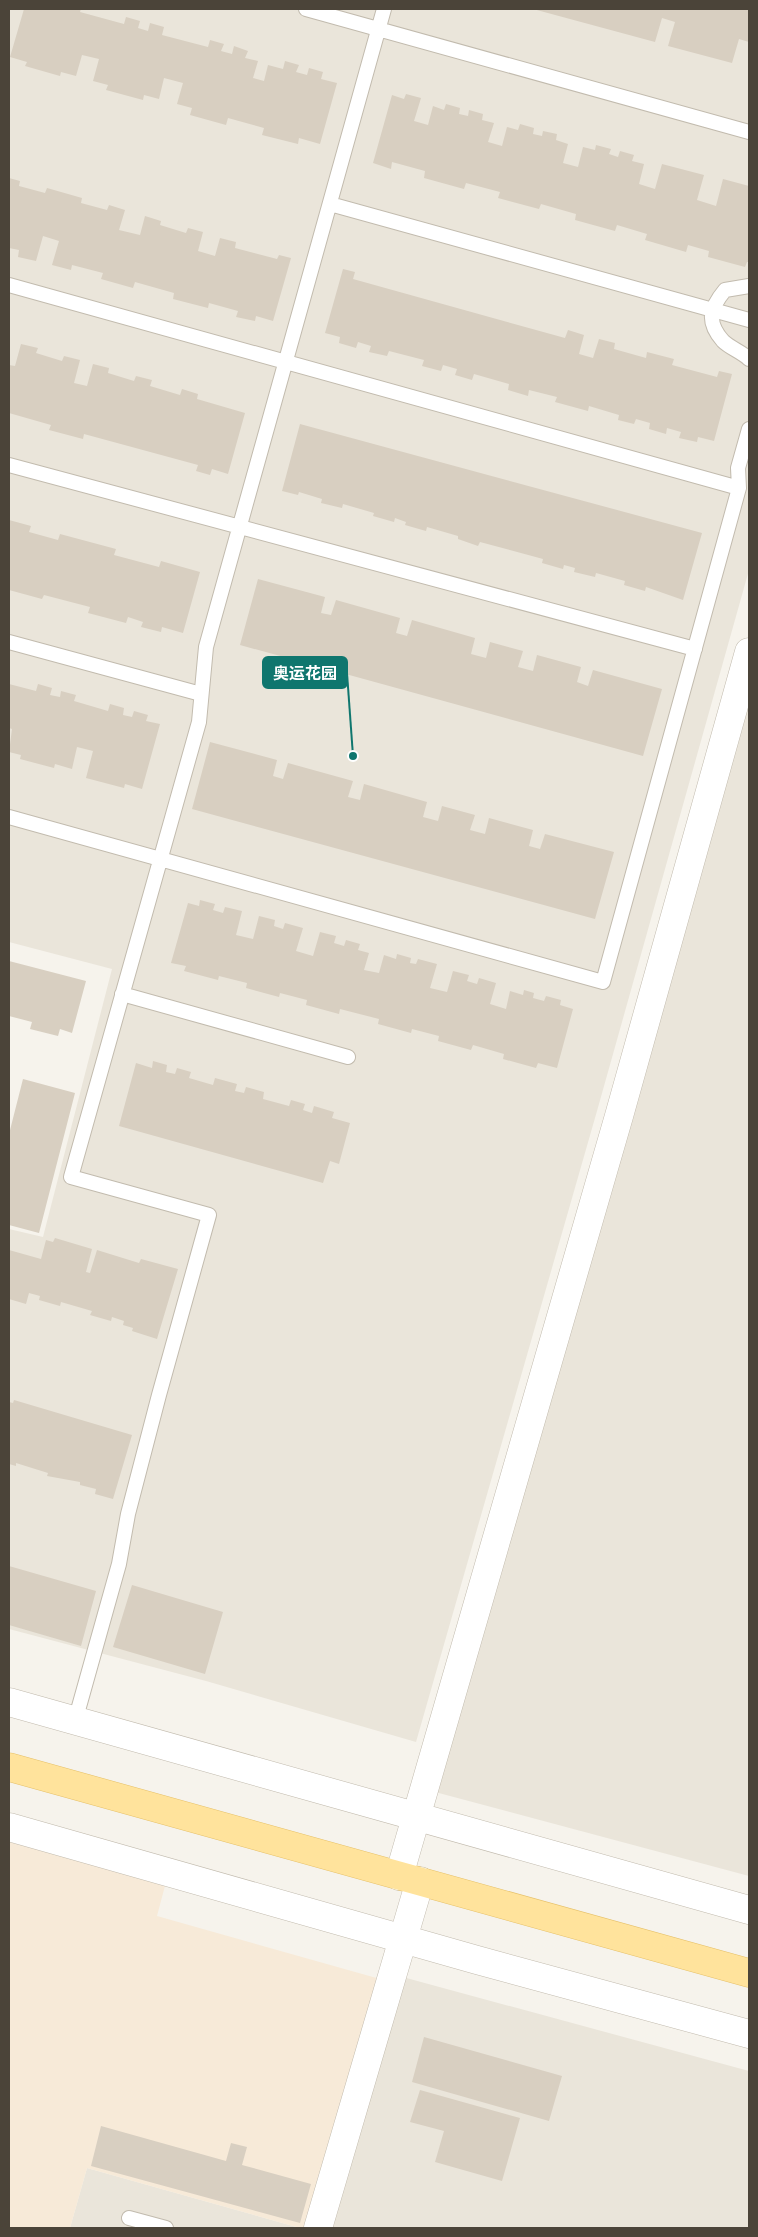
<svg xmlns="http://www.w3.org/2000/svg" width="758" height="2237" font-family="'Fira Sans Condensed','Noto Sans SC',sans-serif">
<rect width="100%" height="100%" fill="#f6f3ec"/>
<!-- residential -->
<path fill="#eae5da" d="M9 9H749V570L597 1111 416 1742 206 1681 9 1629V1229L43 1237 112 969 9 942Z
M749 692V1876L435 1792Z
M399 1976 749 2071V2228H327Z
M87 2168 300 2228H70Z"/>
<!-- commercial -->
<path fill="#f7ead8" d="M9 1839 166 1882 157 1916 380 1979 310 2228H300L87 2168 70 2228H9Z"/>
<!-- building -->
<path fill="#d8cfc1" d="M24 9H81L80 12 124 24 126 17 140 21 138 28 148 31 150 23 164 27 162 35 208 47 210 40 224 44 221 51 232 54 234 46 248 51 245 58 258 61 253 78 264 81 268 65 283 69 285 61 299 65 296 72 307 75 309 68 323 72 321 79 337 83 320 144 299 138 298 144 262 135 264 128 228 118 226 125 190 115 192 108 177 104 183 83 164 78 159 99 144 95 143 100 106 90 108 85 93 81 99 59 82 55 76 76 61 72 60 76 25 66 27 62 10 57Z
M533 9H749V42L739 39 732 63 668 46 675 22 662 18 655 42Z
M406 94 421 98 414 121 428 125 433 106 444 110 446 104 460 108 459 114 468 116 469 110 483 114 482 120 494 123 488 142 502 146 507 127 518 130 520 124 534 128 533 134 542 136 543 131 557 134 556 140 568 144 563 163 578 167 583 147 595 150 596 145 611 149 609 154 618 157 620 151 634 155 632 161 644 164 639 184 655 189 662 164 704 175 697 200 716 206 723 179 749 186V262H747L745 267 708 257 709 251 688 245 686 252 645 240 647 234 617 225 615 231 575 220 576 214 541 204 539 209 498 198 500 192 466 183 464 189 424 178 425 171 392 162 391 169 373 163 392 95 404 99Z
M9 178 20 181 19 186 45 193 47 188 82 198 81 203 107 210 109 205 125 210 119 230 140 235 145 216 161 221 160 225 186 233 188 228 203 232 198 251 215 256 220 238 236 242 235 248 277 259 279 255 291 258 273 321 256 316 255 321 236 317 238 311 209 303 208 308 173 299 174 293 135 282 133 288 101 279 103 273 72 265 71 270 52 265 59 241 43 236 36 261 18 257 19 250 9 248Z
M343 269 355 272 353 279 565 338 568 330 584 335 579 354 593 358 599 339 615 343 614 349 646 358 647 352 674 359 672 365 717 377 719 371 732 374 714 441 698 437 697 442 679 438 681 432 667 428 666 434 649 429 650 423 636 419 634 424 618 420 619 415 589 406 588 411 555 402 557 397 529 390 528 396 508 390 509 384 474 374 472 380 455 375 457 369 443 365 441 371 422 366 424 360 389 351 387 356 369 352 371 346 358 342 356 348 339 343 340 337 325 333Z
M21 344 38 348 36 353 62 361 64 356 80 360 74 383 87 386 93 364 109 368 108 373 134 381 136 376 152 380 150 386 180 395 182 389 198 394 197 399 245 413 228 474 212 469 210 475 196 471 198 465 84 434 83 439 49 430 51 425 9 413V365L15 366Z
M300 424 702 533 683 600 646 587 645 591 624 585 625 581 596 573 595 577 574 572 575 568 564 565 563 569 542 563 543 559 480 542 478 546 458 539V536L427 527 426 531 405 525 406 522 395 518 394 522 373 516 374 513 343 504 342 508 321 503 322 499 299 492 298 495 282 491Z
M9 520 31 526 29 532 58 540 60 534 116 549 114 555 159 567 161 561 200 572 183 633 162 627 161 632 141 627 143 622 128 617 126 623 88 613 90 607 44 595 42 599 9 590Z
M258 579 325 597 321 613 331 615 336 600 400 618 396 633 407 636 412 620 475 638 471 654 486 658 490 642 523 651 518 667 533 671 537 655 581 667 577 682 588 686 593 670 662 689 643 756 240 645Z
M9 684 36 691 38 684 52 688 50 695 60 697 61 691 76 695 74 701 108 711 110 704 124 708 123 715 132 717 134 711 148 715 146 721 160 724 142 789 125 784 124 788 86 778 93 751 77 747 72 769 55 764 54 768 20 759 21 755 9 752 12 729 9 728Z
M210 742 277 760 273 776 283 779 288 763 353 781 348 797 360 800 364 784 427 802 423 817 438 821 442 806 475 815 470 830 485 834 489 818 533 830 529 846 540 849 545 834 614 852 595 919 192 809Z
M200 900 215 904 213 910 223 913 225 907 242 911 236 935 253 939 259 916 275 920 274 926 283 929 285 923 303 928 296 951 313 956 320 932 336 936 334 943 344 946 346 940 360 944 358 950 369 953 364 970 379 973 384 955 396 959 397 954 411 958 410 963 416 964 418 959 437 964 430 988 447 992 453 971 469 975 467 981 477 984 479 978 496 983 490 1004 506 1009 510 991 523 995 524 990 534 993 533 998 544 1001 546 996 561 1000 560 1005 573 1009 557 1068 538 1063 536 1068 503 1059 504 1054 473 1045 471 1050 438 1041 439 1036 412 1029 411 1033 378 1024 379 1019 340 1009 339 1014 306 1005 307 1000 280 993 279 997 246 988 247 983 219 976 218 980 184 971 186 966 171 963 188 903 199 906Z
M9 961 86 981 72 1033 60 1029 58 1036 30 1029 32 1022 9 1016Z
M153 1061 167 1065 166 1072 175 1074 177 1068 191 1072 189 1078 213 1085 215 1078 237 1084 235 1091 244 1093 246 1087 264 1092 263 1099 289 1106 291 1100 305 1104 303 1110 312 1113 314 1106 334 1112 332 1118 350 1123 339 1164 330 1161 323 1183 119 1126 136 1063 152 1068Z
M23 1079 75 1093 39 1233 9 1225V1134Z
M55 1238 92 1249 86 1272 90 1273 97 1250 139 1263 141 1259 178 1269 157 1339 132 1331 133 1328 123 1325 124 1321 112 1317 111 1321 90 1315 92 1311 61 1302 60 1306 39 1300 40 1296 29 1293 26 1304 9 1299V1250L41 1259 46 1240 53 1242Z
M14 1400 132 1435 113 1499 95 1494 96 1489 80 1485V1482L47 1476 48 1473 16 1463V1466L9 1464V1402L13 1403Z
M9 1566 96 1591 81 1646 9 1625Z
M132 1585 223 1612 205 1674 113 1647Z
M424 2037 562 2076 549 2121 412 2082Z
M420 2090 520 2118 502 2181 435 2162 444 2131 410 2122Z
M101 2126 226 2161 231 2143 247 2147 242 2165 311 2184 300 2223 91 2166Z"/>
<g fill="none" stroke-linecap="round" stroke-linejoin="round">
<!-- lane casing -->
<g stroke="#c2bbae" stroke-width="16">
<path id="lane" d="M306 9 749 132
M330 204 749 320
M9 285 739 488
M749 286 725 290C710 308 706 322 723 341 730 348 742 352 749 359
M9 465 695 649
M9 642 201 694
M9 817 603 982 739 488 738 468 749 429
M122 994 348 1057
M75 1721 119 1564 128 1514 159 1395 209 1215 71 1177 199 722 206 647 384 9
M129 2218 166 2228"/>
</g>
<!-- street casing -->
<g stroke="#c2bbae" stroke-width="29">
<path id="street" d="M9 1702 749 1910
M9 1827 477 1960 749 2034
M399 1876 619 1116 749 652
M318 2228 420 1881"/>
</g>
<!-- primary casing -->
<g stroke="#e6c16a" stroke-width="29">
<path id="primary" d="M9 1767 749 1973"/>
</g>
<!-- lane -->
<use href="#lane" stroke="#fff" stroke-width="14"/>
<!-- street -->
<use href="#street" stroke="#fff" stroke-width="28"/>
<!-- primary -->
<use href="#primary" stroke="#ffe39c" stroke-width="28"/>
</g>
<!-- callouts -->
<path fill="none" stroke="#0f766e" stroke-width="2" d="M353 756L347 673"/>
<circle fill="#0f766e" stroke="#fff" stroke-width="2" cx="353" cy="756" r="5"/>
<rect fill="#0f766e" stroke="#0f766e" stroke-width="2" x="263" y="657" width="84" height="31" rx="5"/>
<g font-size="16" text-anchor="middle" font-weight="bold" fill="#fff">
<text x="305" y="679">奥运花园</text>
</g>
<!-- border -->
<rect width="758" height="2237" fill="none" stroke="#4b4439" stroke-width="20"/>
</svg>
